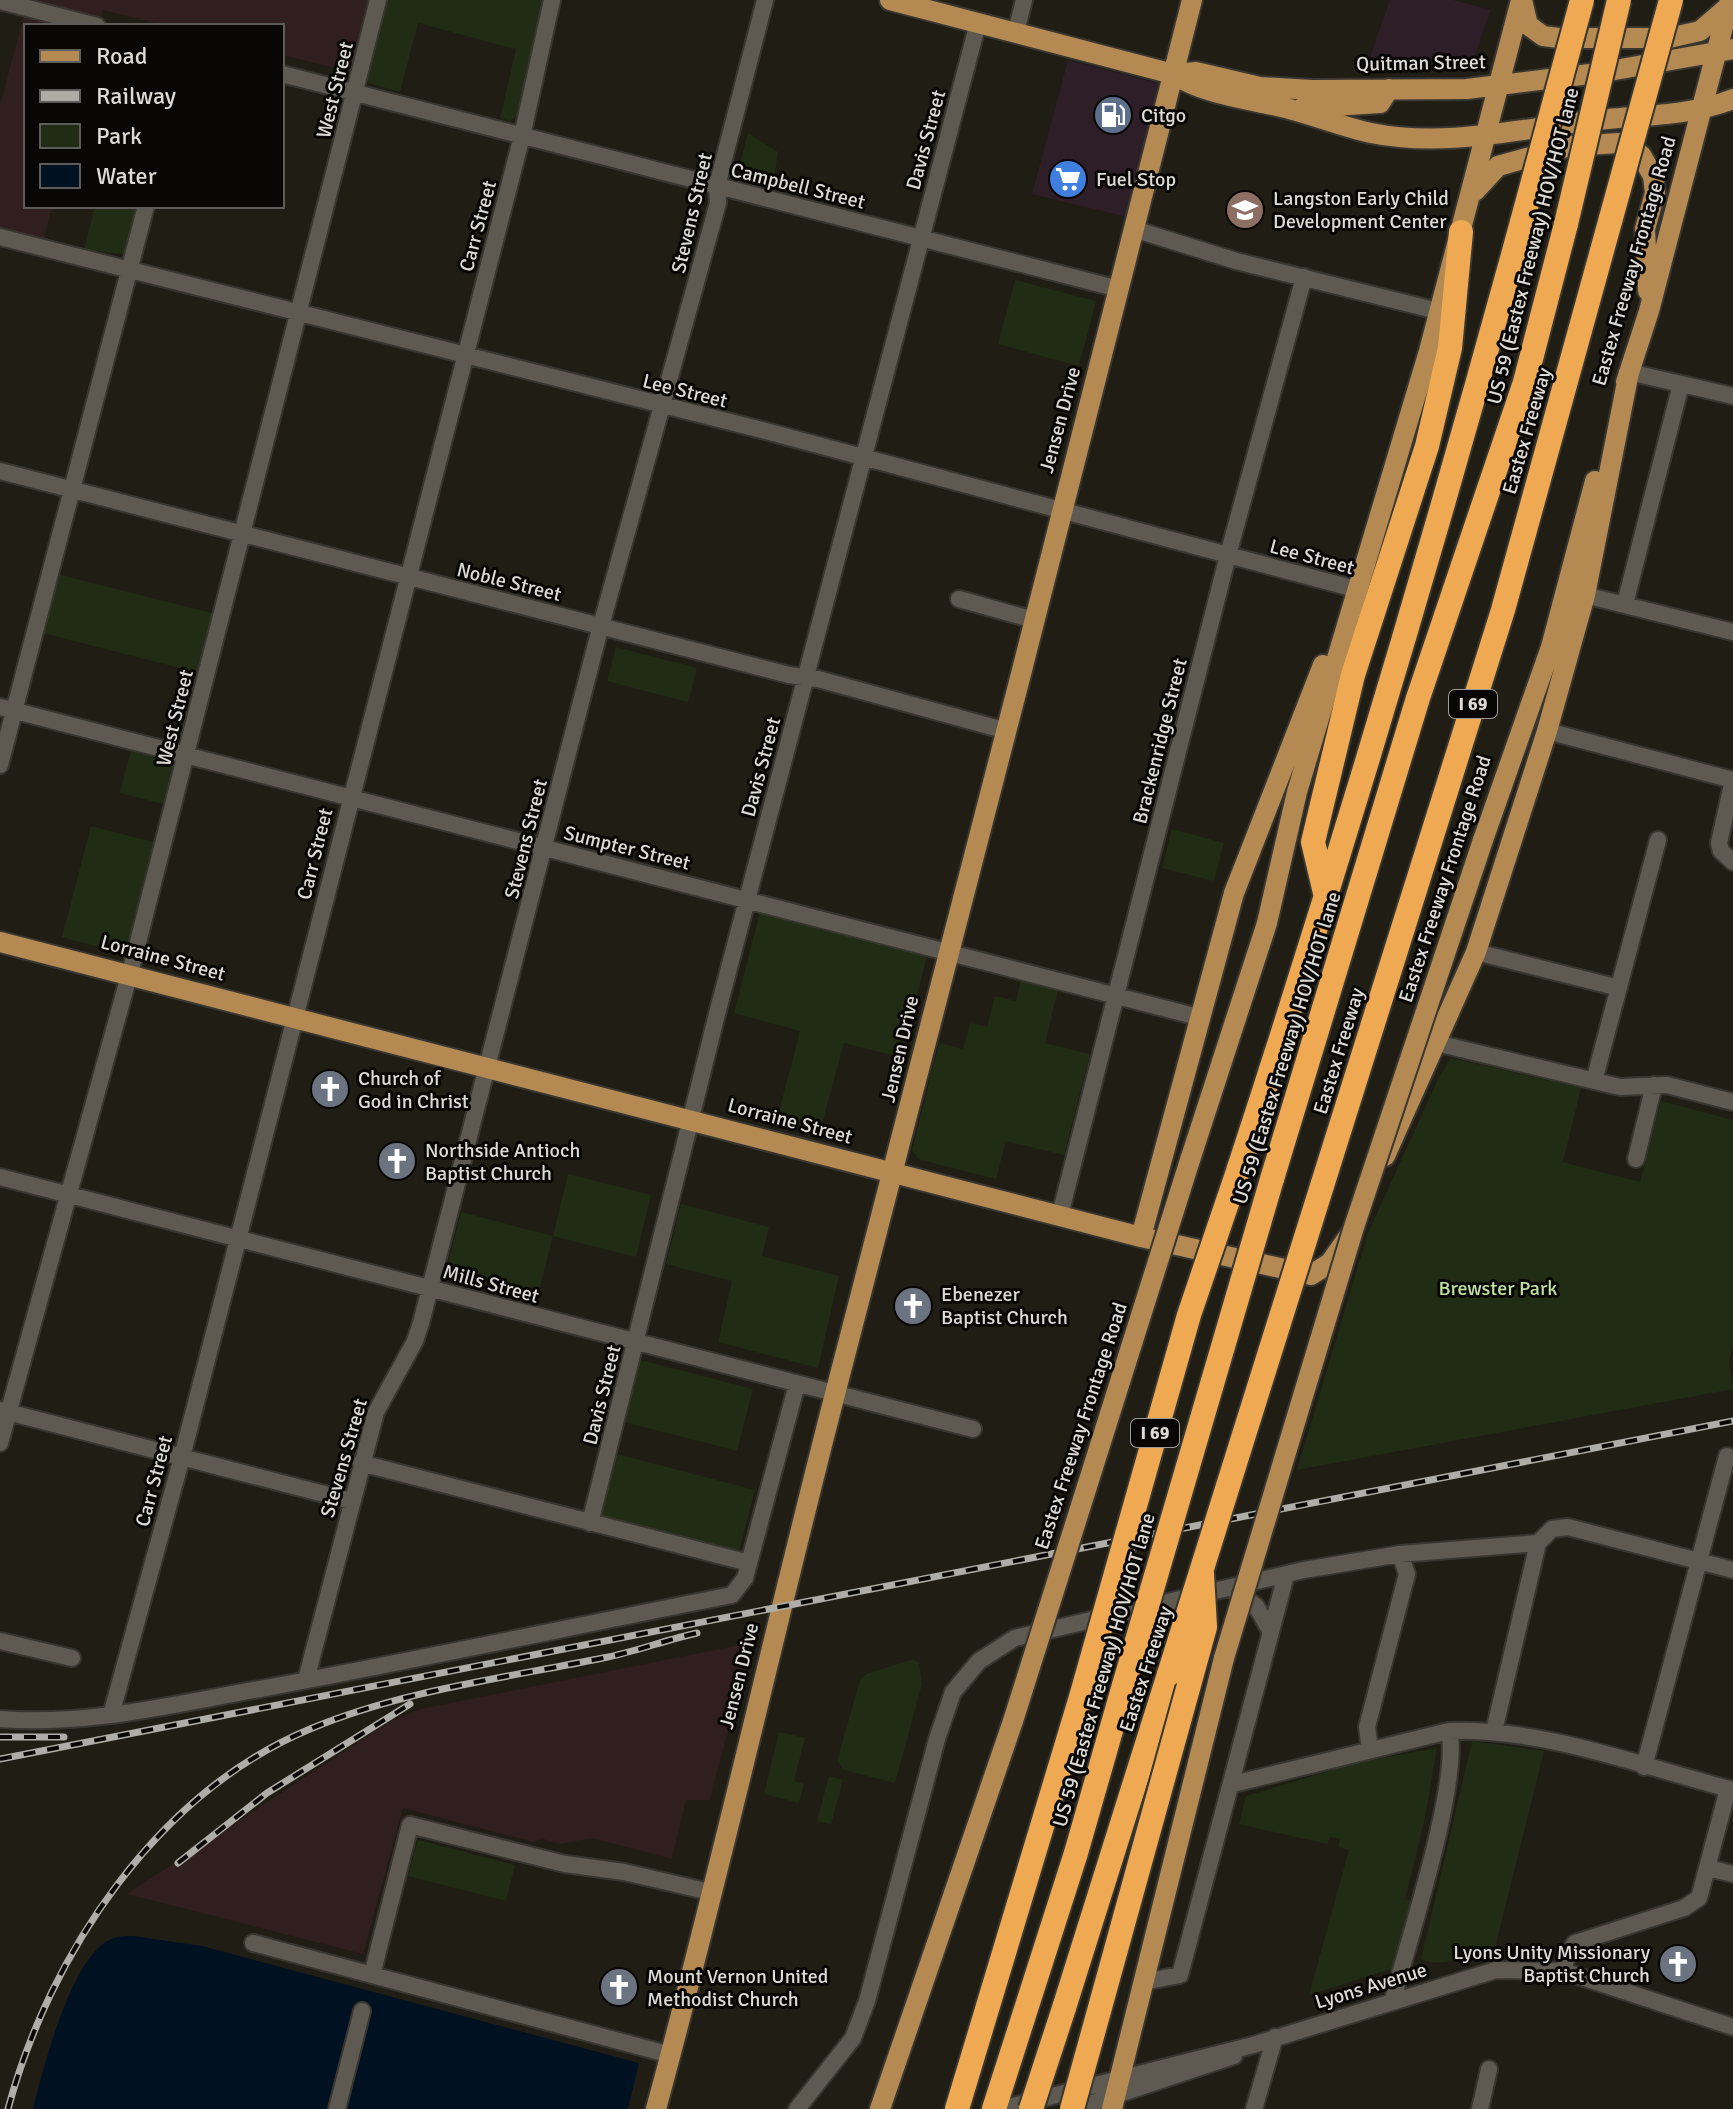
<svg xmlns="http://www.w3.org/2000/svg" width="1733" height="2109" font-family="Signika,sans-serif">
<rect width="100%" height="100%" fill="#201d15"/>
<!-- commercial -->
<path fill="#2e1e28" d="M1390 0H1453L1491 10 1474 57 1368 62Z
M1068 60 1161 84 1127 217 1032 194Z"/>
<!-- industrial -->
<path fill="#311e1e" d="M28 0H374L354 73 282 55V26H167L103 10 99 26H26V206H52L43 242 0 230V105Z
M750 1643 710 1800H686L672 1859 592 1838 560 1844 543 1839 533 1842 403 1808 363 1954 127 1894 391 1721 421 1709Z"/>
<!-- green -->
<path fill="#202c13" d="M385 0H544L516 117 510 121 500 118 516 49 418 23 400 92 369 83 366 77Z
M748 133 778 152 773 185 737 175Z
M95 206H139L125 254 84 250Z
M1015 280 1096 301 1079 366 998 344Z
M57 574 215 614 200 673 42 633Z
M616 647 697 668 688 702 607 681Z
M131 750 173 764 163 804 120 793Z
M91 826 154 842 127 949 122 953 62 937Z
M1172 829 1224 843 1214 881 1162 868Z
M760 912 927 957 900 1057 844 1043 819 1135 776 1123 800 1031 734 1013Z
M1021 980 1058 990 1045 1043 1090 1054 1064 1155 1006 1141 996 1179 918 1159 912 1150 939 1043 963 1049 970 1023 987 1027 995 996 1016 1001Z
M1451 1058 1581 1088 1563 1162 1640 1182 1661 1101 1733 1120V1344L1729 1361 1733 1389 1297 1470 1368 1233 1438 1079Z
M568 1174 651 1195 636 1257 553 1236 537 1298 445 1274 461 1212 553 1236Z
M681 1204 769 1227 762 1256 839 1276 818 1368 718 1342 732 1281 666 1264Z
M636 1359 753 1389 737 1451 620 1421Z
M613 1453 755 1490 739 1552 601 1516 598 1510Z
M913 1659 919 1663 922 1684 895 1783 844 1770 837 1761 860 1680 866 1674Z
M779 1732 805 1738 794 1781 804 1784 799 1803 764 1794Z
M1472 1741 1544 1751 1495 1948C1473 1954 1442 1970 1421 1959Z
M1437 1748 1425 1818 1405 1899 1411 1901 1394 1968 1309 1995 1349 1850 1338 1847 1340 1839 1330 1837 1327 1844 1239 1824 1246 1796 1355 1763Z
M829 1776 843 1780 831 1824 817 1821Z
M418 1840 515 1865 506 1901 408 1876Z"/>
<!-- water -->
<path fill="#001121" d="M133 1936 202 1946 639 2063 628 2109H33C43 2070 72 1951 114 1938 120 1936 127 1936 133 1936Z"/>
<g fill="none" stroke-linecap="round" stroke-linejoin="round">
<!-- minor casing -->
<g stroke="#383631" stroke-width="20">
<path id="minor" d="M0 1 97 26
M1016 32 1024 0
M282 74 1119 289
M1137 230 1236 261 1438 311
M0 237 758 429 1359 590
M1629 372 1733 396
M0 471 789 675 818 679 1007 731
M1585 595 1733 632
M959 599 1034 620
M1625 604 1681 384
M0 707 1198 1017
M1547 731 1733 780
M0 765 146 206
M1733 780 1719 843 1721 851 1733 862
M1476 952 1619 988
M1436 1043 1620 1087 1667 1085 1733 1102
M1594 1081 1658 840
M1636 1159 1654 1085
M0 1177 973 1429
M1060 1215 1228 555 1304 277
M0 1410 351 1501
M0 1443 135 954 378 0
M361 1463 749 1563
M590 1523 718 1010 978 23
M1538 1543 1552 1529 1568 1527 1733 1570
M1236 1592 1256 1606 1271 1632
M0 1641 72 1658
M306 1680 376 1412 415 1341 421 1323 596 644 718 203 717 186 765 0
M111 1715 182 1457 522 136 552 0
M0 1719C87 1726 174 1704 260 1689 417 1660 575 1626 732 1595L745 1578 797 1384
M1494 1731 1538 1543
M1370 1749 1367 1727 1407 1574 1400 1554
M1644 1767 1727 1456
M1233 1784 1449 1731C1544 1728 1641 1766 1733 1790
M1708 1868 1733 1874
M253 1943 671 2055
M1563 1971 1567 1956 1575 1943 1684 1908 1699 1898 1728 1789
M372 1975 410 1825 565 1864 624 1872 710 1892
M1143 1982 1180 1975 1286 1575
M1393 1999C1408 1942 1461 1780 1449 1731
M337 2109 362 2011
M797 2109 853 2038 867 2001 937 1739 953 1692 979 1661 1015 1638 1304 1570 1400 1554 1538 1543
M1001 2109 1253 2045 1496 1970 1563 1971 1733 2027
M1074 2109 1234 2056
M1254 2109 1275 2037
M1480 2109 1489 2069"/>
</g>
<!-- major casing -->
<g stroke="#383631" stroke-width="24">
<path id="major" d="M890 0 1173 74 1196 72 1260 87 1312 90 1467 89 1598 73 1733 49
M1522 0 1528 25 1543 36 1559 38H1669L1700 31 1728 7
M1173 74C1204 94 1242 98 1277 106 1309 113 1339 126 1371 133 1450 149 1529 126 1608 119 1651 115 1692 115 1733 99
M1302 108 1380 103 1389 89
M1475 191 1498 166 1570 146 1619 143 1641 155 1653 176 1655 193 1645 229 1648 291
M1626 382 1649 311 1730 0
M1483 840 1551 647 1595 481
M0 942 1141 1237 1311 1275 1330 1263 1349 1236
M1385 1156 1476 952 1547 731 1585 595 1629 372
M1190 1160 1267 923 1297 792 1429 351 1521 0
M1141 1237 1234 893 1323 665
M656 2109C720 1874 773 1635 834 1398 954 932 1076 467 1192 0
M880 2109 1013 1721
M1112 2109 1224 1658"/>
</g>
<!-- highway casing -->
<g stroke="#383631" stroke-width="28">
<path id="highway" d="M1326 897 1313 842 1353 675 1427 446 1450 348 1461 232
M1238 1171C1341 857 1435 541 1522 222
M1272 1179 1418 698 1525 382 1566 224
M1322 1186 1503 610 1611 218
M1064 2008 1169 1674
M957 2109 1081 1697
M994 2109 1076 1853 1124 1685"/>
</g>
<!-- minor -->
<use href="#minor" stroke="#5e5a51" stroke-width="16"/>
<!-- major -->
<use href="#major" stroke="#b48952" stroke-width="20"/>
<!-- highway -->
<use href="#highway" stroke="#eea952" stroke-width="24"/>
<!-- rail casing -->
<g stroke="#afada7" stroke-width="7">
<path id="rail" d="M0 1737H64
M0 1759 1733 1421
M178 1863 267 1793 410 1704
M8 2109C50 1953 157 1793 310 1729 403 1690 505 1678 603 1658 635 1652 665 1640 697 1633"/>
</g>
<!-- rail -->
<use href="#rail" stroke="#080705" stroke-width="4" stroke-dasharray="12" stroke-linecap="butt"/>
<!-- major-bridge casing -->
<g stroke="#383631" stroke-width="24" stroke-linecap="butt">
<path id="major-bridge" d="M1224 1658 1354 1227 1483 840
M1013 1721 1190 1160"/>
</g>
<!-- highway-bridge casing -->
<g stroke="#383631" stroke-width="28" stroke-linecap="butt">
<path id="highway-bridge" d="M1611 218 1671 0
M1522 222 1582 0
M1566 224 1619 0
M1169 1674 1322 1186
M1124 1685 1272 1179
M1081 1697 1189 1315 1238 1171
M1031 2109 1064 2008
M1072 2109 1205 1627 1202 1574"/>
</g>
<!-- major-bridge -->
<use href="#major-bridge" stroke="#b48952" stroke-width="20"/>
<!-- highway-bridge -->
<use href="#highway-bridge" stroke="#eea952" stroke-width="24"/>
</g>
<!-- icons -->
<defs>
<g id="fuel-disc" transform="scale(2)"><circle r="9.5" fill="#5c6f8a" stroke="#080705"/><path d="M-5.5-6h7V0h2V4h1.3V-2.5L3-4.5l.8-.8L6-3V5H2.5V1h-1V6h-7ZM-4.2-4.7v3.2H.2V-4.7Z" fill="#fff"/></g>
<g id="supermarket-disc" transform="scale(2)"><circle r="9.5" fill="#3f7fe0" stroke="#080705"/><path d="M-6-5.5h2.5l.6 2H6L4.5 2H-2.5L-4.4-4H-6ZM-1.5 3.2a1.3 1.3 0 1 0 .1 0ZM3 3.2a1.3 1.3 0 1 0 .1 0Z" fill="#fff"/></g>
<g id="school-disc" transform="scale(2)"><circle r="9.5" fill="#8d6e63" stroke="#080705"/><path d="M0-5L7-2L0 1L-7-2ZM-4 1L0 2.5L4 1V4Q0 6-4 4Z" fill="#fff"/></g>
<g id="church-disc" transform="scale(2)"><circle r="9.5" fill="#6b7280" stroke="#080705"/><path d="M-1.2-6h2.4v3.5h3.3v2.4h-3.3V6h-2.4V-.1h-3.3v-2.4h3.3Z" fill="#fff"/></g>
</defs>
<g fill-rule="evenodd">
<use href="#fuel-disc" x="1113" y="115"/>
<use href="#supermarket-disc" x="1068" y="179"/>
<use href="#school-disc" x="1245" y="210"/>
<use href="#church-disc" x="330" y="1089"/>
<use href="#church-disc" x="397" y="1161"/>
<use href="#church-disc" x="913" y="1306"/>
<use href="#church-disc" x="1678" y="1964"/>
<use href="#church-disc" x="619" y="1987"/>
</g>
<g text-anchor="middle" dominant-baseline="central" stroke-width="6" stroke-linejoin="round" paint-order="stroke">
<!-- shield labels -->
<g fill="#080705" stroke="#9d9b97" stroke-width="2">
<rect x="1449" y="690" width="48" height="28" rx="6"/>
<rect x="1131" y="1419" width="48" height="28" rx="6"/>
</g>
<g font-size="18" font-weight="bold" fill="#dddbd6">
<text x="1473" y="704">I 69</text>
<text x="1155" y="1433">I 69</text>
</g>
<!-- street labels -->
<g font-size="20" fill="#dddbd6" stroke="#080705">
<text transform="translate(1421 63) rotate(-1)">Quitman Street</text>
<text transform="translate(335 90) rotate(-76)">West Street</text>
<text transform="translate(926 140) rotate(-75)">Davis Street</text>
<text transform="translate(798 186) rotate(14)">Campbell Street</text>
<text transform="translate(692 213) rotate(-77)">Stevens Street</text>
<text transform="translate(478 226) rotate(-75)">Carr Street</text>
<text transform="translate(1533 246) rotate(-76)">US 59 (Eastex Freeway) HOV/HOT lane</text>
<text transform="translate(1634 261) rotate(-74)">Eastex Freeway Frontage Road</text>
<text transform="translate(685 391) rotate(14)">Lee Street</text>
<text transform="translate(1060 420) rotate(-75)">Jensen Drive</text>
<text transform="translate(1527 431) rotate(-74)">Eastex Freeway</text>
<text transform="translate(1312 557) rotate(15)">Lee Street</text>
<text transform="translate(509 582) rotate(14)">Noble Street</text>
<text transform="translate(175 718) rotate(-76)">West Street</text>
<text transform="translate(1160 741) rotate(-76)">Brackenridge Street</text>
<text transform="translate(761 767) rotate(-75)">Davis Street</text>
<text transform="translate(526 839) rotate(-76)">Stevens Street</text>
<text transform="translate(627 848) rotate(14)">Sumpter Street</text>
<text transform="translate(315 854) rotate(-76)">Carr Street</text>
<text transform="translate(1445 879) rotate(-72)">Eastex Freeway Frontage Road</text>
<text transform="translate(163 958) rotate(15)">Lorraine Street</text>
<text transform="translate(1287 1048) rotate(-73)">US 59 (Eastex Freeway) HOV/HOT lane</text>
<text transform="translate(900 1049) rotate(-77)">Jensen Drive</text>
<text transform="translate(1339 1051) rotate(-73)">Eastex Freeway</text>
<text transform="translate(790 1121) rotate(15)">Lorraine Street</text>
<text transform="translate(491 1284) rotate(15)">Mills Street</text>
<text transform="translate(602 1395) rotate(-76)">Davis Street</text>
<text transform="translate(1081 1426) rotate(-72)">Eastex Freeway Frontage Road</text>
<text transform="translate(344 1458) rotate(-74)">Stevens Street</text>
<text transform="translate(154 1481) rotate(-75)">Carr Street</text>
<text transform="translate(1146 1669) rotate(-72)">Eastex Freeway</text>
<text transform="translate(1104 1670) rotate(-74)">US 59 (Eastex Freeway) HOV/HOT lane</text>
<text transform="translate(739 1676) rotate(-76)">Jensen Drive</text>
<text transform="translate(1371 1986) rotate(-17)">Lyons Avenue</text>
</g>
<!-- poi labels -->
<g font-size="20" fill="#dddbd6" stroke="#080705" text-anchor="start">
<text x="1141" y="115">Citgo</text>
<text x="1096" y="179">Fuel Stop</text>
<text x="1273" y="198">Langston Early Child<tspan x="1273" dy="23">Development Center</tspan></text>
<text x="358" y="1078">Church of<tspan x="358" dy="23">God in Christ</tspan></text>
<text x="425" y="1150">Northside Antioch<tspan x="425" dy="23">Baptist Church</tspan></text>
<text x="941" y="1294">Ebenezer<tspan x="941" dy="23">Baptist Church</tspan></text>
<text x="1650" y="1952" text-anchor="end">Lyons Unity Missionary<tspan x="1650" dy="23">Baptist Church</tspan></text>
<text x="647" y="1976">Mount Vernon United<tspan x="647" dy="23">Methodist Church</tspan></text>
</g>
<!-- park labels -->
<g font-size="20" fill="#c0e0a2" stroke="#080705">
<text x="1498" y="1288">Brewster Park</text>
</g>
</g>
<!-- legend -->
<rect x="24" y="24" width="260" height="184" fill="#080705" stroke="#5d5c59" stroke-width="2"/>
<rect x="40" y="50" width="40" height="12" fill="#b48952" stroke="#5d5c59" stroke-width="2"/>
<text x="96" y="64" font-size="24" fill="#dddbd6">Road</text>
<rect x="40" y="90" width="40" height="12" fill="#afada7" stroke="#5d5c59" stroke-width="2"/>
<text x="96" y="104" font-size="24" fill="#dddbd6">Railway</text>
<rect x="40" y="124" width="40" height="24" fill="#202c13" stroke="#5d5c59" stroke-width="2"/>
<text x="96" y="144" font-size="24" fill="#dddbd6">Park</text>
<rect x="40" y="164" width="40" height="24" fill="#001121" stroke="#5d5c59" stroke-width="2"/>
<text x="96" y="184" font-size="24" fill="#dddbd6">Water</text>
</svg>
